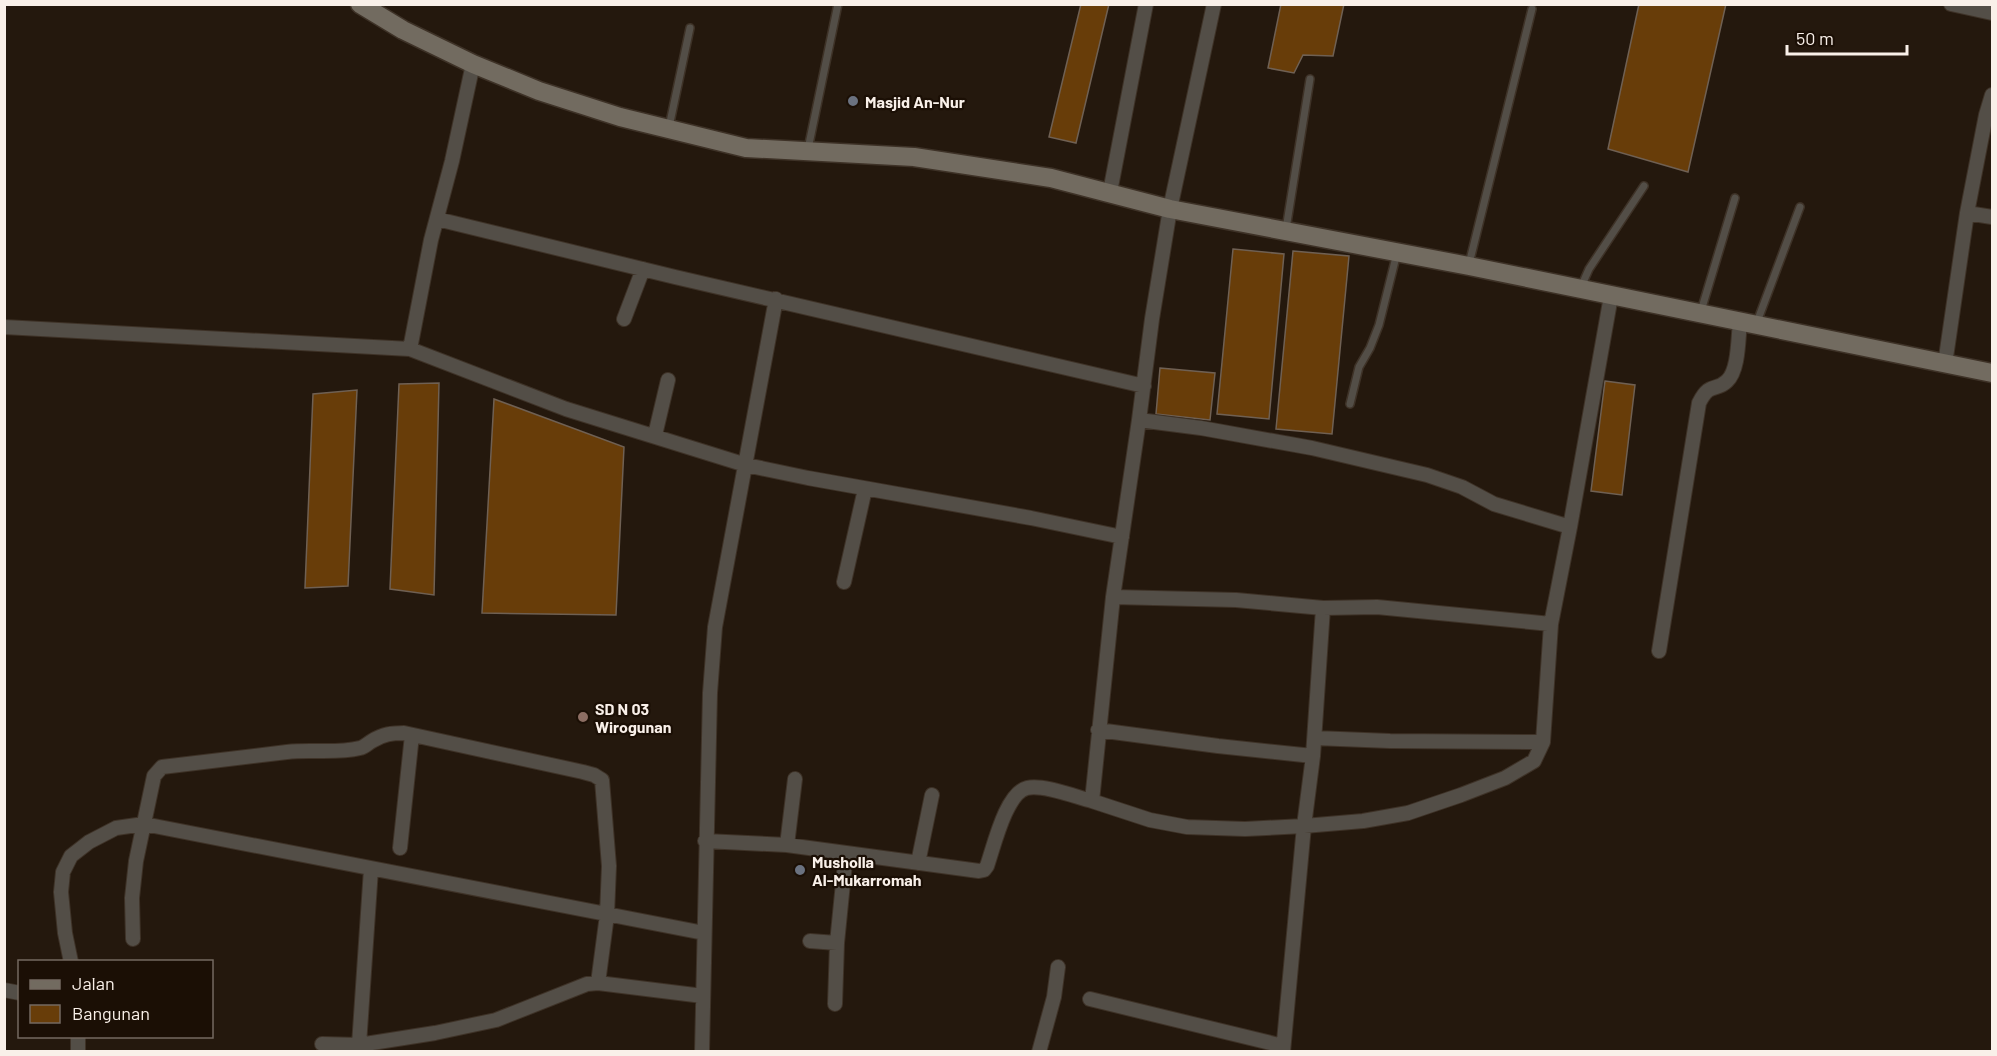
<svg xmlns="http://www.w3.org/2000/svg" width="1997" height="1056" font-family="Barlow,sans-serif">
<rect width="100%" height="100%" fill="#24180d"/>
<!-- building -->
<path fill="#683d09" stroke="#6f6053" stroke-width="1.5" d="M1081 4H1109L1076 143 1049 137Z
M1281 4H1344L1333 56 1303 55 1294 73 1268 68Z
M1639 4H1726L1688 172 1608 149Z
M1233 249 1284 254 1269 419 1217 414Z
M1293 251 1349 256 1332 434 1276 429Z
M1160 368 1215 373 1210 420 1156 414Z
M1605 381 1635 385 1622 495 1591 491Z
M439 383 434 595 390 589 399 384Z
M357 390 348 586 305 588 313 394Z
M494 399 624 447 616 615 482 613Z"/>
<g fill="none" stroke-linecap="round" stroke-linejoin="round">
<!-- lane casing -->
<g stroke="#3e3227" stroke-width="10">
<path id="lane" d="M669 127 690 28
M808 149 838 4
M1286 229 1310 79
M1469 264 1532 9
M1581 287 1589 269 1644 186
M1701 311 1735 198
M1757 322 1800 207
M1350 404 1359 367 1370 348 1379 325 1397 253"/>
</g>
<!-- street casing -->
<g stroke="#3e3227" stroke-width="16">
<path id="street" d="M1214 4 1170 209 1152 319 1139 420 1113 597 1092 801 1150 820 1187 827 1245 829 1304 826 1283 1052
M1951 4 1992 13
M1110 192 1146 4
M1967 213 1992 217
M437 219 675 277 1144 386
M624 319 643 269
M4 327 410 349 431 240 452 161 473 64
M410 349 566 409 746 465 808 478 1031 518 1122 537
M1945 364 1967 213 1986 115 1992 95
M1139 420 1201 428 1312 448 1427 475 1462 487 1494 504 1570 527 1551 624 1543 742 1534 761 1505 778 1461 795 1408 813 1363 821 1304 826 1313 756
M655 435 668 380
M1570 527 1611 296
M844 582 865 489
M1113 597 1236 600 1323 608 1377 607 1551 624
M1659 651 1699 403C1710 381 1716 392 1727 381 1739 370 1738 338 1740 322
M1098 730 1218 746 1313 756 1323 608
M1315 738 1390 741 1543 742
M705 841 787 845 979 871 984 870 987 866C994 846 1006 793 1027 788 1043 784 1076 797 1092 801
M787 845 795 779
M400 848 412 735
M918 863 932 795
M133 939 132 898 136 861 154 776 162 767 287 752C311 749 336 754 360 748 365 747 368 743 372 741 383 734 392 733 404 733L583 772 594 775 602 780 609 866 607 915 598 983
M810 941 837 943 846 853
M71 962 65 933 61 892 63 872 71 856 89 842 116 828 144 824 704 933
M4 990 20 993
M1090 999 1283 1046
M835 1004 837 943
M78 1036V1052
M322 1044 359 1045 435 1033 496 1020 587 984 598 983 703 996
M359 1045 371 869
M702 1052 710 693 715 627 776 299
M1039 1052 1054 997 1058 967"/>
</g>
<!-- secondary casing -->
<g stroke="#3e3227" stroke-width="21">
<path id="secondary" d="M360 4 403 30 473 64 539 91 620 117 746 148 914 157 1051 178 1170 209 1469 266 1992 373"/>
</g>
<!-- lane -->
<use href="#lane" stroke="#534e47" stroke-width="7"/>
<!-- street -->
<use href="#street" stroke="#534e47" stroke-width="14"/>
<!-- secondary -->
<use href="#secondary" stroke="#726b60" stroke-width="18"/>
</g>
<!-- markers -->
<g fill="#6b7280" stroke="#1b0f05" stroke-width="2">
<circle cx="853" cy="101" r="6"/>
<circle cx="800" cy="870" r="6"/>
</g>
<circle fill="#8d6e63" stroke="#1b0f05" stroke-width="2" cx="583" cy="717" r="6"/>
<g text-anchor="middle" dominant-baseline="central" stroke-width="4.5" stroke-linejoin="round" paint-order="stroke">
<!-- poi labels -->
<g font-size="16" font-weight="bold" fill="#f9f0e9" stroke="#1b0f05" text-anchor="start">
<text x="865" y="101">Masjid An-Nur</text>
<text x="595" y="708">SD N 03<tspan x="595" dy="18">Wirogunan</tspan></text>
<text x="812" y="861">Musholla<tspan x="812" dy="18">Al-Mukarromah</tspan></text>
</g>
</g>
<!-- border -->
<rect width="1997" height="1056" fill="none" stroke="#f9f0e9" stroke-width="12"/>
<!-- legend -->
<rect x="18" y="960" width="195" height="78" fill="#1b0f05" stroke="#746960" stroke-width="1.5"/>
<rect x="30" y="980" width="30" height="9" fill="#726b60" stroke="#746960" stroke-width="1.5"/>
<text x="72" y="990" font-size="18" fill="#f9f0e9">Jalan</text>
<rect x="30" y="1005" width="30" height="18" fill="#683d09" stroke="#746960" stroke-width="1.5"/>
<text x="72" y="1020" font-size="18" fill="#f9f0e9">Bangunan</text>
<!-- scale -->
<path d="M1787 45v9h120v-9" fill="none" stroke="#f9f0e9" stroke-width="3"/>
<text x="1796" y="45" font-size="18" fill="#f9f0e9" stroke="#1b0f05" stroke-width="4.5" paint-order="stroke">50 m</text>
</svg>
